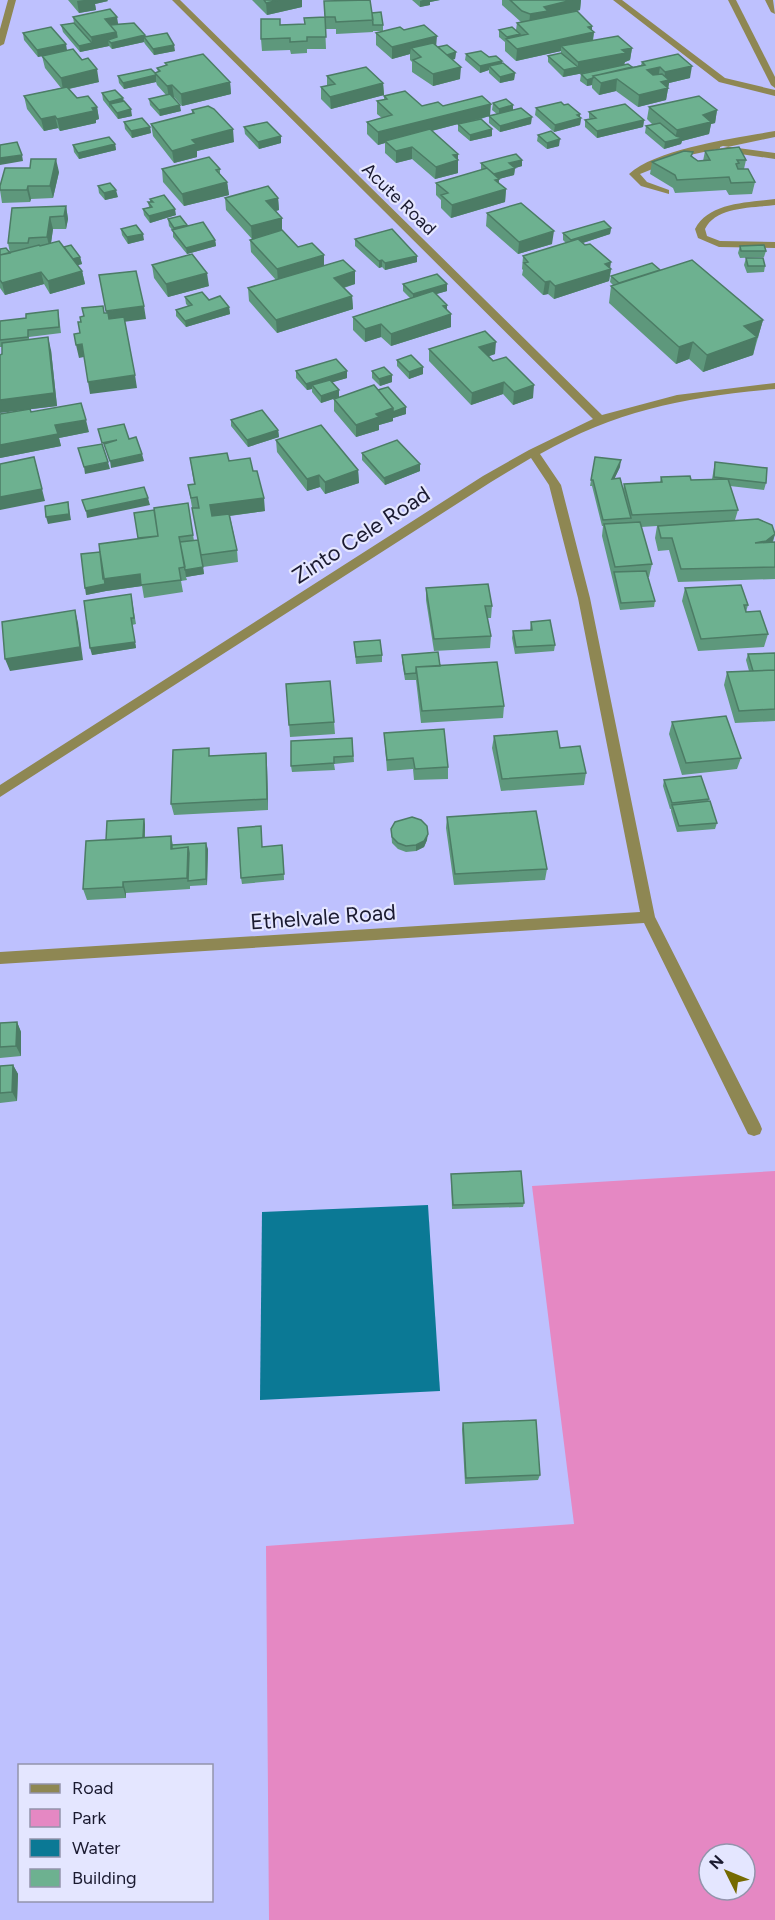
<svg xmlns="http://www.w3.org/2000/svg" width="775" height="1920" font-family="Figtree,sans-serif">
<rect width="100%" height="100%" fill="#bec1fe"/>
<!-- green -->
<path fill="#e588c3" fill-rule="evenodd" d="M775 1171V1920H269L266 1546 574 1524 532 1186ZM709 1854H745V1890H709Z"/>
<!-- water -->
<path fill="#0b7995" d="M428 1205 440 1391 260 1400 262 1212Z"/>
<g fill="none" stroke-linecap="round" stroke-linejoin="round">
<!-- service -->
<path fill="#8e8753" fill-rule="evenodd" d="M765 0H773L775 14 771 12Z
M775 131V137L685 156 640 174 647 182 669 190V194L641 186 629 174C657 148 737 138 775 131Z
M723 146 775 153V159L720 151V147Z
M775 199V205C753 208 716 206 705 229L707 236 720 241 775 242V248L719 247 698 238 695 229C709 202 748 203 775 199Z"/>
<!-- minor -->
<path fill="#8e8753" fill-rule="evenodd" d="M8 0H16L4 44 0 46V29Z
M172 0H180L602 415 677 395 775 383V389C686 397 618 410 540 454L561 485 590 598 655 917 760 1124 762 1129 760 1134 754 1136 748 1134 644 923 0 964V952L640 912 578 598 549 485 531 458 491 482 0 797V785L483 476 529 450 593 419Z
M613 0H622L725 78 775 90V96L719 82Z"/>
<!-- tertiary -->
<path fill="#8e8753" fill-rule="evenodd" d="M728 0H736L775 77V88L771 85Z"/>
</g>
<!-- wall -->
<path fill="#5e987c" d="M68 0H107L108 1 95 4 96 10 79 13Z
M252 0H302V7L267 15Z
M412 0H440L430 2V5L420 7Z
M502 0H581L580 10 572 12 592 26V30L594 32 593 41 632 48 630 60 625 62 624 64 632 67 641 65 642 62 678 54 690 78 669 83 666 100 638 107 616 91 599 95 592 88V85L587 86 580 81 581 74 605 69 563 77 548 62V56L561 53V51L516 61 505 51V42L499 37V30H516L517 23 521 22 502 5Z
M324 1 372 13 383 25V31H373V32L336 34V29H326L325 24 326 49H307V53L291 54 290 50 262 51 261 39 280 25 305 24 325 17Z
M73 17 118 24 175 51 154 55 145 44 144 42 112 49 109 46 80 52 63 32 61 25 74 23Z
M404 30 438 47 456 52 455 59 452 60 460 79 433 86 412 72V62L410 60V54L392 59 376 45V33Z
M23 33 67 50 99 82 69 89 77 98 97 107 99 119 96 120V123L60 131 58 128 44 131 27 109 24 96 61 88 45 68 42 56 38 57 24 40Z
M466 54 489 57 502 61V63L515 73 514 80 500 83 489 73V70L480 73 465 60Z
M165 63 230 82 231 94 182 106 174 97 181 111 160 116 150 105 149 99 166 95 157 85 156 82 124 89 119 83 118 76 155 73 158 72 157 68 166 66Z
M327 76 383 83 384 95 331 109 321 99V87L327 86Z
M102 93 123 98 124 101 132 116 118 119 103 100Z
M384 96 422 106H443L490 116 497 114 492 110 493 103 513 110 531 124 500 132 489 123V116L481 119 492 136 470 141 458 131V124L432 131 458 154V173L435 179 412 159 396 163 385 153V143L378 145 367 134V122L382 118 377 114V101L384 100Z
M649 107 717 110 715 123 711 124 709 134 682 141 681 144 664 149 645 133 646 126 653 125 647 119Z
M536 108 580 117 581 118 580 125 554 132 535 115Z
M192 110 234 142 197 151V157L174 163 153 136 151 124 192 114Z
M589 112 644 120 643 127 597 138 585 127V120L590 119 589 118Z
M124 122 150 127 151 133 132 138 125 129Z
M244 127 281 143 259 149 245 134Z
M538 135 559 146 547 149 537 141Z
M115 144 116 150 79 159 74 152 73 145Z
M705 151 746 160 744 169 755 182 752 194 729 195 726 190 675 193 673 188 650 174 652 162 693 152 692 156 698 161H703Z
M481 163 522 166 515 168 514 175 499 179V184L506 189 505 202 451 218 441 208V200L436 195V183L481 170Z
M162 169H220V174L227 182 229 195 184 206 163 182Z
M59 172 53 198 31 199 30 202 2 203 0 190Z
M98 186 118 197 105 200 99 193Z
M225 198H278L279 210 276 211 282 218V230L298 247 324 265 355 284 344 288 352 296 353 309 277 333 249 301 248 288 276 280 251 252 250 240 252 239 226 210Z
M150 199 176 215 150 223 144 215 143 209 149 207 148 202H150Z
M66 206 68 219 66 229H53L51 243 64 247 80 257 82 264 77 265 82 271 85 284 50 294 44 284 5 295 0 288V249L10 253 8 243Z
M487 213 552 244 518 254 486 226Z
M168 219 187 226 215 240 216 246 187 254 173 237V231L169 226Z
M611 228 610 234 583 243 611 269 609 281 554 299 548 294 543 295 522 275 523 270 522 269 523 256 566 243 563 240V233Z
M121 229 144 240 128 244 122 235Z
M355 239 417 262 385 270 382 267 379 268 355 246Z
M740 246 766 251 764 257 740 258 738 253Z
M746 258 765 266 764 272 747 273 744 265Z
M152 265 209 286 168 297 154 278Z
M660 270 763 320 753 355 703 372 689 359 676 364 609 303 611 286 613 285 610 282 611 276Z
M403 284H447V291L436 294 447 305V310L451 314V327L391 346 381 337 365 342 353 330V317L410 298 403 291Z
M185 297 209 300 229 307 230 314 186 327 176 316V310L188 306 186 304Z
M59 317 61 333 29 337V339L51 350 57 406 31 409V412L89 432 59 438 61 446 0 458V414L24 410 2 354V347H0V321Z
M429 349 495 354 489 356 533 398 513 405 503 394 471 405 429 361Z
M397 360 423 367V374L409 379 397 366Z
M296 371H347V378L332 382 339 390V397L321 403 312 392V389L307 390 296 378Z
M372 371 392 382 380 386 372 378Z
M378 390 406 407V414L393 418V421L379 425V430L356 437 334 411V399Z
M231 420 278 430 279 437 248 447 231 426Z
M276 440 358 470 359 483 325 494 320 487 307 491 277 452Z
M362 453 420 471 385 485 362 460Z
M190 458 229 461 265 511 230 516 237 550 238 562 203 567 204 574 186 577 187 580 181 581 183 592 144 598 142 586 106 591 86 595 100 552 138 538 154 510 188 503 194 541 198 540 188 485 194 484Z
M715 462 766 483 764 490 730 486 738 510 735 520 775 534 773 542H775V579L678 582 669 550 658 551 655 538 657 526 641 527 652 564 649 577H648L655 601 654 607 620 610 602 536 603 526H602L592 486H590L591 480 620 467 614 479 623 490 624 484 660 482 661 477 691 480 712 479Z
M426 588 492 606 491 618H487L491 636 490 648 434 651 426 600Z
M685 588 748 605 746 612 768 634 764 647 698 651 682 601Z
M131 594 136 624 132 625 136 648 92 655Z
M531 622 555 645 554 651 515 654 512 638 513 631 530 630Z
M354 642 382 655V662L356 664Z
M775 653V721L735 723 724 685 727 672 749 671 746 660 748 654Z
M402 655 440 666 504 706 503 718 421 723 416 680H405L402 661Z
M286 684 334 722 335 734 290 737Z
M672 722 741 758 737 769 682 775 669 734Z
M384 733 448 767V779L414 780 413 769 387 771Z
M494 736 560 748 586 773 584 785 501 791 492 748Z
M352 738 354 762 334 764 335 770 292 772 291 766Z
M266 753 267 765 268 810 174 815 171 804 210 756Z
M664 780 709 799 708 802 717 823 715 829 677 832 671 811V809H670L663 786Z
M447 817 547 869 545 880 454 885 446 828Z
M144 819 145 825V838L171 836 173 845 208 849 207 885 190 886V889L126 893V898L87 900 83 889 106 840Z
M391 829 427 840 424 847 416 851 406 852 398 849 392 843Z
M263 847 283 851 284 880 242 884 241 878Z
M17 1022 21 1032V1056L0 1058V1023Z
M13 1065 18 1074 17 1101 0 1103V1066Z
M451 1174 524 1203 523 1207 452 1209Z
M463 1423 540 1475 538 1480 465 1484 462 1429Z"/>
<!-- shaded-wall -->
<path fill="#4c7c65" d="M84 0H107L108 1 95 4 96 10 79 13 77 1Z
M279 0H302V7L267 15 266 3Z
M423 0H440L430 2V5L420 7V1Z
M572 0H581L580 10 548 17 529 26 530 14 544 7Z
M117 17 119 29 106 25 105 19Z
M592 26V32H594L592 44 561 46V51L516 61 517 49Z
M116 32 145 35 146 39 144 37V42L112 49 111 43 108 40 109 46 80 52 79 46 92 43 91 37Z
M520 34 519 40 507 39V37Z
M437 36 436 48H411L410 54 392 59V47Z
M66 44 67 50 38 57 37 50Z
M174 45 175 51 154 55 153 49Z
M632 48 630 60 625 62 624 65 563 77 564 70 578 67V62Z
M456 52 455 59 441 62V56Z
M502 61V67L489 66V70L480 73V66Z
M692 66 690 78 669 83 666 100 638 107 639 95 664 81 665 72Z
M461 67 460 79 433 86V74Z
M660 67 658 79 647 70Z
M97 69 99 82 63 90 61 78Z
M515 73 514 80 500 83V77Z
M156 75V82L124 89 123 83Z
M593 78 592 85 587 86V80Z
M617 79 616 91 599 95 601 83Z
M230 82 231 94 182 106 181 94Z
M383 83 384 95 331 109 330 97Z
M172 85 174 97 169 98 167 86Z
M123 98 124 105 110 104V108L109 102Z
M491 104 490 116 387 142 385 141V143L378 145V132Z
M180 105 181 111 160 116 159 110Z
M513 105V111L499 115V109Z
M97 107 99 119 96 120V123L60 131 57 119Z
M131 109 132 116 118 119 117 113Z
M717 110 715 123 711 124 709 134 682 141 681 144 664 149 665 142 675 139 677 130 703 115Z
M580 114V119L581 118 580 125 554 132 555 125Z
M55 116 58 128 44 131 41 119Z
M532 117 531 124 500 132V126Z
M644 120 643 127 597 138V131Z
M150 127 151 133 132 138 131 131Z
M233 129 234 142 197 151V157L174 163 172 151 192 140Z
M492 129V136L470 141V135Z
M281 136V143L259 149 258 142Z
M560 139 559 146 547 149V143Z
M115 144 116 150 79 159 78 153Z
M412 147V159L396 163V151Z
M458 154V173L435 179 436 167 453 155Z
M22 155 23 161 0 165V158Z
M56 159 59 172 53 198 50 186Z
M522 160V166L509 170V163Z
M515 168 514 175 492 181V174Z
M499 179 498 191 506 189 505 202 451 218 452 205 495 180Z
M227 182 229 195 184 206 182 194Z
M28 186 31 199 30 202 27 190Z
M116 190 118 197 105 200 104 193Z
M278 198 279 210 267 213 266 201Z
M66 206 68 219 66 229 64 216Z
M175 209 176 215 150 223 149 216Z
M50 217 53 229 50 250 47 237Z
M282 218V230L252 239 251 226Z
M611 228 610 234 570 247 571 240Z
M554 231 552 244 518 254 519 242Z
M143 234 144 240 128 244 127 237Z
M215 240 216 246 187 254 186 248Z
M324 255V267L278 281 277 269Z
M417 256V262L385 270V263Z
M80 257 82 264 72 267 70 260Z
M382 260V267L379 268V261Z
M611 262 610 269H611L609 281 554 299 555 286 605 264Z
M82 271 85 284 50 294 48 281Z
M355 271V284L335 290 334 278Z
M41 272 44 284 5 295 2 283Z
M207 273 209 286 168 297 166 284Z
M550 281 548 294 543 295 545 282Z
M447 284V291L413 301V294Z
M352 296 353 309 277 333 276 320Z
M447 305V315L451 314V327L391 346V334Z
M144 306 146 319 108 324 106 311Z
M229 307 230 314 186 327 185 321Z
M763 320 758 337 740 343 744 326Z
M381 324V337L365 342V329Z
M48 337 51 350 57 406 0 413V400Z
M757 337 753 355 703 372 707 355Z
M496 342 495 354 478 360 479 347Z
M693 342 689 359 676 364 679 347Z
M82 344 84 357 79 358 76 345Z
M423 367V374L409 379V372Z
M347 371V378L314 388 312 385V389L307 390 306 384Z
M135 375 137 388 90 394 88 382Z
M392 375V382L380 386 379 379Z
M504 382 503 394 471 405 472 393Z
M534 385 533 398 513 405 514 392Z
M339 390V397L321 403V396Z
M406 407V414L393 418V421L379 425V430L356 437V425L376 414 393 408Z
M86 420 89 432 59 438 61 446 0 458V445L55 425Z
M278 430 279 437 248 447 247 440Z
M142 454 144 461 111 468 110 461Z
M34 457 45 501 0 510V497Z
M621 460 620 467 611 486 612 479Z
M108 462 110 469 85 474 84 467Z
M420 464V471L385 485 384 478Z
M358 470 359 483 325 494V482Z
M319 475 320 487 307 491V479Z
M148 498 150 505 87 518 86 511Z
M264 498 265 511 212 518 210 505Z
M68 502 71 520 48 524 46 517Z
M775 534 771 546 755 543Z
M203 567 204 574 186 577 185 570Z
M140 574 142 586 106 591 86 595 85 588 103 579Z
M75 610 78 623 83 660 10 671 5 659Z
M131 618 136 648 92 655 90 648Z
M266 753 267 765 268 810 267 799Z
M144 819 145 825 144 849 143 843Z
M428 834 427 840 424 847 416 851V845Z
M206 843 208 849 207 885 206 879Z
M123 882 126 893V898L123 887Z
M17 1022 21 1032V1056L16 1046Z
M13 1065 18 1074 17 1101 12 1092Z"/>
<!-- building -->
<path fill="#6db190" stroke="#4c7c65" stroke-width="1.5" d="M264 0H279L266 3Z
M370 0 373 20 336 22 335 17H325L324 1Z
M510 0H572L544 7 548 11 530 14 522 11Z
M110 9 117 17 105 19 116 32 91 37 73 17Z
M577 11 592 26 588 27 594 32 517 49 506 39 528 34 517 23Z
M381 12 383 25H373L372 13Z
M325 17 326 37H307V41L290 42V38L261 39V19H280V25L305 24 304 18Z
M74 23 92 43 79 46 61 25Z
M134 23 145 35 111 43 108 40 117 37 116 32 110 25Z
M424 25 437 36 392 47 376 33 400 27 404 30Z
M51 27 66 44 37 50 23 33Z
M512 27 520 34 507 37 499 30Z
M167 33 174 45 153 49 144 37Z
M618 36 632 48 622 50 626 53 578 62 561 46Z
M433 43 461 67 433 74 413 60 421 57 411 48Z
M447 45 456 52 447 55 438 47Z
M73 49 82 60 88 58 97 69 61 78 42 56Z
M481 51 489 57 496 56 502 61 480 66 466 54Z
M561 53 578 67 564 70 548 56Z
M203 54 230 82 181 94 172 85 167 86 155 73 160 71 157 68 167 65 165 63Z
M678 54 692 66 665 72 660 67 647 70 653 75 662 74 669 80 661 82 668 88 639 95 617 79 601 83 593 76 645 65 642 62Z
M503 63 515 73 500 77 489 66Z
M628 64 632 67 593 76V78L587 80 581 74Z
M366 67 383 83 330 97 321 87 335 84 327 76Z
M151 69 155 73 156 75 123 83 118 76Z
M67 87 77 98 88 96 97 107 92 108 94 111 57 119 55 116 41 119 24 96Z
M115 90 123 98 109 102 102 93Z
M405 91 422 106 438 102 443 106 482 96 491 104 378 132 367 122 392 115 377 101 387 99 384 96Z
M170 94 180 105 159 110 149 99Z
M699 96 717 110 703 115 711 122 677 130 649 107Z
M506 99 513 105 499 109 493 103Z
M124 101 131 109 117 113 110 104Z
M561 102 564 105 568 104 580 114 577 115 581 118 555 125 536 108Z
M625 104 644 120 597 131 585 120 596 118 589 112Z
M208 106 214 109 233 129 192 140 196 144 172 151 151 124 194 113 192 110Z
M521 108 532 117 500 126 489 116Z
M142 118 150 127 131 131 124 122Z
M481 119 492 129 470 135 458 124Z
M267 122 281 136 258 142 244 127Z
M660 123 676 136 683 138 665 142 646 126Z
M430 129 458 154 453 155 458 160 436 167 412 147 396 151 385 141Z
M551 131 560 139 547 143 538 135Z
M109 137 115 144 78 153 73 145Z
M17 142 22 155 0 158V145Z
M739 147 746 160H737L739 163 736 164 738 169H748L755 182 731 183 729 177 677 180 675 175 652 162 684 151 693 152 691 156 698 161 710 160 705 151Z
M516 154 522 160 509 163 515 168 494 174 481 163Z
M209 157 220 169 216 170 227 182 182 194 162 169Z
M31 159H56L50 186H28L27 190H0V186L5 168H30Z
M487 168 499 179 495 180 506 189 452 205 441 195 448 193 436 183Z
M110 183 116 190 104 193 98 186Z
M268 186 278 198 266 201 282 218 251 226 225 198Z
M164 195 175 209 149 216 143 209 152 207 148 202H153L150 199Z
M521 203 554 231 519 242 487 213Z
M66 206 64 216 50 217 47 237 29 238 28 243H8L12 208Z
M180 216 187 225 174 228 168 219Z
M604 221 611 228 571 240 563 233Z
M203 222 215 240 186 248 172 230Z
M136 225 143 234 127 237 121 229Z
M392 229 417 256 385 263 382 260 379 261 355 239Z
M282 230 298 247 312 243 324 255 277 269 250 240Z
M578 239 585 245 590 244 611 262 605 264 611 269 555 286 550 281 545 282 524 263 528 262 523 256Z
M59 241 82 271 48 281 41 272 2 283 0 280V255L39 245 40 246Z
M71 245 80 257 73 259 64 247Z
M764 245 766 251H741L740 246Z
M6 248 10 253 0 255V249Z
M192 254 207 273 166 284 152 265Z
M746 258H763L765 266H748Z
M343 260 355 271 334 278 352 296 276 320 248 288Z
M692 260 763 320 744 326 757 337 707 355 693 342 679 347 611 286Z
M652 263 660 270 619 283 611 276Z
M136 271 144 306 106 311 99 275Z
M437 274 447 284 413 294 403 284Z
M433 291 447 305 443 306 451 314 391 334 381 324 365 329 353 317Z
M202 292 209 300 220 296 229 307 185 321 176 310 192 305 185 297Z
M103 306 104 313H108L109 319 124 317 135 375 88 382 82 344 76 345 74 334 80 333 78 322H81L80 317 84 316 82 308Z
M58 310 59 327 28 330V337L0 340V321L26 318V314Z
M485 331 496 342 479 347 493 361 506 357 534 385 514 392 504 382 472 393 429 349Z
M48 337 54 393 0 400V355L2 354V343Z
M411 355 423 367 409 372 397 360Z
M336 359 347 371 306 384 296 371Z
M384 367 392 375 379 379 372 371Z
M330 380 339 390 321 396 312 385Z
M374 385 393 408 376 414 379 417 356 425 334 399Z
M388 387 406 407 393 412V408L378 390Z
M81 403 86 420 55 425 58 434 0 445V414L30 409 31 412Z
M262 410 278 430 247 440 231 420Z
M124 424 129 439 136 437 142 454 110 461 104 444 117 440 102 443 98 429Z
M321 425 358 470 325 482 319 475 307 479 276 440Z
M397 440 420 464 384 478 362 453Z
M102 444 108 462 84 467 78 448Z
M227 453 229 461 250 458 253 471H257L264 498 210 505 212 516 229 514 237 550 201 555 192 508H199L197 497 191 498 188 485 195 484 190 458Z
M34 457 42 489 0 497V464Z
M595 457 621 460 612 479 620 478 631 518 603 520 593 480H591Z
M715 462 767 468 766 483 714 477Z
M690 476 691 480 728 479 738 510 632 515 624 484 662 482 661 477Z
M144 487 148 498 86 511 82 500Z
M68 502 69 514 46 517 45 506Z
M188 503 193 535 179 537 185 567 179 568 181 580 141 585 140 574 103 579 99 544 158 536 154 508Z
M154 510 158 536 138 538 134 513Z
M758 519 772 525 775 534 766 541 755 543 775 542V567L681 569 672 538H661L658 526Z
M640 522 652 564 615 567 604 524Z
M198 540 203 567 185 570 180 542Z
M100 552 105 584 85 588 81 554Z
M646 571 655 601 621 603 614 572Z
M488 584 492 606H485L491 636 434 639 426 588Z
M741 585 748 605H744L746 612 760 611 768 634 701 639 685 588Z
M131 594 134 618H131L135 642 90 648 84 601Z
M75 610 80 647 5 659 2 622Z
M550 620 555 645 516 647 513 631 532 630 531 622Z
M380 640 382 655 356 657 354 642Z
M438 652 440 666 416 667V673L405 674 402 655Z
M775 653V670L753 671 748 654Z
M497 662 504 706 422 711 416 667Z
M775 670V709L739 711 727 672Z
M330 681 334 722 289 725 286 684Z
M726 716 741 758 686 763 672 722Z
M444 729 448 767 415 769 413 758 387 760 384 733Z
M557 731 560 748 580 746 586 773 502 779 494 736Z
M352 738 353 756 334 757V763L291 766V741Z
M209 748V756L266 753 267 799 171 804 173 750Z
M701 776 709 799 672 803 664 780Z
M710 801 717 823 679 826 672 805Z
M536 811 547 869 455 874 447 817Z
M412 817 421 820 427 826 428 834 424 841 416 845 406 846 398 843 392 837 391 829 395 822Z
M144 819 143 838 106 840 107 821Z
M261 826 262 847 282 845 284 874 241 878 238 828Z
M171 836V849L188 847 187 878 123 882V887L83 889 86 841Z
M206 843V879L188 881 189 853 188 847 172 849V845Z
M17 1022 16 1046 0 1047V1023Z
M13 1065 12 1092 0 1093V1066Z
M521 1171 524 1203 453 1205 451 1174Z
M536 1420 540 1475 466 1478 463 1423Z"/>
<g text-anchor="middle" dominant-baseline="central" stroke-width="4.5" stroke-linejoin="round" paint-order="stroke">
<!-- far-street labels -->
<g font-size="18" fill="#1a1a30" stroke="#e4e6ff">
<text transform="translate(399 199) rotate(44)">Acute Road</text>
</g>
<!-- street labels -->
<g font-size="22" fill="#1a1a30" stroke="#e4e6ff">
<text transform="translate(361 535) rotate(-33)">Zinto Cele Road</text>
<text transform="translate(323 917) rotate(-4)">Ethelvale Road</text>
</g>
</g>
<!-- legend -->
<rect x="18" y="1764" width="195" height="138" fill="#e4e6ff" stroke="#9394ac" stroke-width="1.5"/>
<rect x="30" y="1784" width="30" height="9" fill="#8e8753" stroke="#9394ac" stroke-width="1.5"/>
<text x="72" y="1794" font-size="18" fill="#1a1a30">Road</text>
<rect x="30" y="1809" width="30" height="18" fill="#e588c3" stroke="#9394ac" stroke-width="1.5"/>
<text x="72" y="1824" font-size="18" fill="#1a1a30">Park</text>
<rect x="30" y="1839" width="30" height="18" fill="#0b7995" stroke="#9394ac" stroke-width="1.5"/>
<text x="72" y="1854" font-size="18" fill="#1a1a30">Water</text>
<rect x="30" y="1869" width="30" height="18" fill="#6db190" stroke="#9394ac" stroke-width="1.5"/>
<text x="72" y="1884" font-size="18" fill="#1a1a30">Building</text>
<!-- north arrow -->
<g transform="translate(727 1872) rotate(313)"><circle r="28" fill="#e4e6ff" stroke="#9394ac" stroke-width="1.5"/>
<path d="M0-4.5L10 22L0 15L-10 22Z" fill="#756a01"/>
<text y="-9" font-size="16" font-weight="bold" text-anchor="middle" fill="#1a1a30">N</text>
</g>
</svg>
